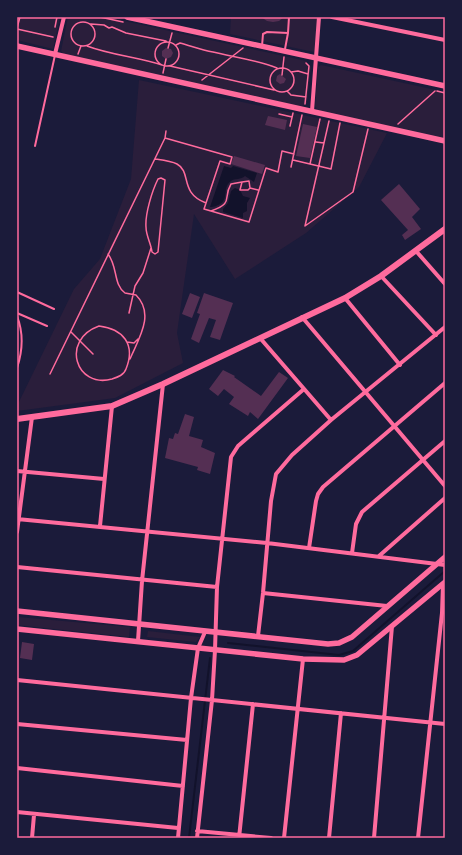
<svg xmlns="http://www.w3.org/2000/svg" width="462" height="855" font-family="Signika,sans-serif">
<rect width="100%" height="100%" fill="#1b1b3a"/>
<!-- green -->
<path fill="#2a1e3b" d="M17 17H60L53 49 17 40Z
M68 17H106L306 61 311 67 307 103 301 107 65 55 61 51Z
M231 17H318L314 52 230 34Z
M321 65 445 92V139L318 111 315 106 318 67Z
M139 80 387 133 359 187 306 233 235 279 194 214 177 333 183 363 115 398 17 411V406L74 289 100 259 131 179Z
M18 617 130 627 129 637 17 625Z
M148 631 200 637 196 642 147 637Z"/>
<!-- water -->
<path fill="#12122b" d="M224 166 231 168 233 166 257 173 254 182 245 176C241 180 235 178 231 181 220 189 233 203 212 207H210Z
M235 188 240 190 243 196 250 198 247 203V211L243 213V218L223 212V209L228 203 231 191Z"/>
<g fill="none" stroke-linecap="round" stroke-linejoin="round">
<!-- stream -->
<path stroke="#12122b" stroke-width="2" d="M228 643 339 655 353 651 445 571
M189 838 210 658"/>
</g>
<!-- building -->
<path fill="#542f53" d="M261 17H284L279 21 273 22 267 21Z
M166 48 171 49 173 53 171 57 166 59 162 56V51Z
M280 74 286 79 284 83 280 84 276 81 277 76Z
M268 116 287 120 285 130 265 125Z
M303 124 317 127 310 158 296 156Z
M234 156 265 165 262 174 231 164Z
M399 184 420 209 412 217 421 229 405 240 402 235 408 230 381 200Z
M190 293 200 297 192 318 182 314Z
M204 293 233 303 220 340 210 337 216 320 209 318 199 343 191 339 200 314 197 313Z
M223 370 235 376 234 377 261 396 279 372 288 378 258 419 250 412 248 416 229 404 234 397 224 389 218 396 209 389Z
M185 414 194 417 189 436 203 440 201 447 215 453 210 474 197 470 198 467 165 458 169 438 173 439 175 433 178 434Z
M22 642 34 644 32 660 20 658Z"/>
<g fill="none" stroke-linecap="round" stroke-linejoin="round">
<!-- path -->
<path stroke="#ff6b9d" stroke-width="1.5" d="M100 17 123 22
M71 34a12 12 0 1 1 24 0a12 12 0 1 1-24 0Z
M91 24 104 25 109 28 112 27 126 33 166 41
M55 27 57 17
M17 28 20 17
M17 29 53 37
M155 54a12 12 0 1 1 24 0a12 12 0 1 1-24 0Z
M176 45 180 43C191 46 202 50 213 52 234 57 257 60 277 68
M87 46C111 55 137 57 162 65
M168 48 172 33
M78 54 81 46
M170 66 274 90
M270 80a12 12 0 1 1 24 0a12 12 0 1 1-24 0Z
M291 72 298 71 308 74
M163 73 166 59
M282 75 284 57
M202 80 243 48
M287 91 291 95 306 97
M437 91 445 93
M305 104 309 66 306 63
M279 114 292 117
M320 119 310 164 331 169 340 123
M329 121 305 226 353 192 368 129
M398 124 435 91
M290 126 293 113
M165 138 232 157 230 164 220 161 204 209 249 222 266 168 278 172 282 151 294 154
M316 142 324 143
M155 159C162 160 171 161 177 164 192 172 179 193 206 203
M293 160 310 164
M291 167 302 115
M161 178 165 180 158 252 155 254 152 252C151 243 146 236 146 227 145 214 152 191 158 179Z
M250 188 249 181 242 182 240 190H248L250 188 258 190
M211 211C235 202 222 199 231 184L242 182
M108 254C118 267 113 284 125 293L136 295C155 314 139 338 130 359
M129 313 135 286 143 273 151 248
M99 326C123 329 136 344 126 369 124 375 118 377 112 379 76 389 60 340 99 326Z
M71 332 93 354
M127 342 134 343 138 339
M50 374 165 138 166 131"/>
<!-- service -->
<path stroke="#ff6b9d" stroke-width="2" d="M288 33 289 17
M262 46 263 34 267 32 288 33 285 49
M35 146 55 55
M17 292 54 309
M17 313 47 326
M17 316C24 334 23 350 17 368"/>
<!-- minor -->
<path stroke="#ff6b9d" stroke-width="4" d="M332 17 445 40
M55 54 64 17
M312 111 319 17
M416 251 445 284
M381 276 436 335
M345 298 400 365
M302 317 445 486
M260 338 331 420
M17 471 104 479
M17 519 267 543 445 565
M100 526 112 406
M17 532 32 417
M309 548 316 501 318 494 323 487 445 383
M352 553 356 524 362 512 445 441
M379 556 445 498
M17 567 217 587
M263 593 387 606
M258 636 263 593 271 501 276 474 292 455 331 420 445 327
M138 641 142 581 163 384
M17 680 445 724
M17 724 187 740
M17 768 183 786
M17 812 178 828
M197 831 271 838
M32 838 34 815
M178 838 191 698 198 648 205 632
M197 838 212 700 215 650 217 587 231 457 238 446 304 389
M239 838 253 704
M284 838 303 659
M329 838 341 713
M374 838 392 626
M418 838 442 613 443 584"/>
<!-- tertiary -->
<path stroke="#ff6b9d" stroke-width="5.5" d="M127 17 445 86
M17 46 445 141
M17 611 328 644 339 643 352 637 445 557
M17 629 303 659 344 660 357 655 445 582"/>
<!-- secondary -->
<path stroke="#ff6b9d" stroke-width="6" d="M17 419 112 406 163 384 345 298 381 276 445 229"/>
</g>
<!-- border -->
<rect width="462" height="855" fill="none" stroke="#1b1b3a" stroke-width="36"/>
<rect x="18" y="18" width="426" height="819" fill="none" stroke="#ff6b9d" stroke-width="1.5"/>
</svg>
